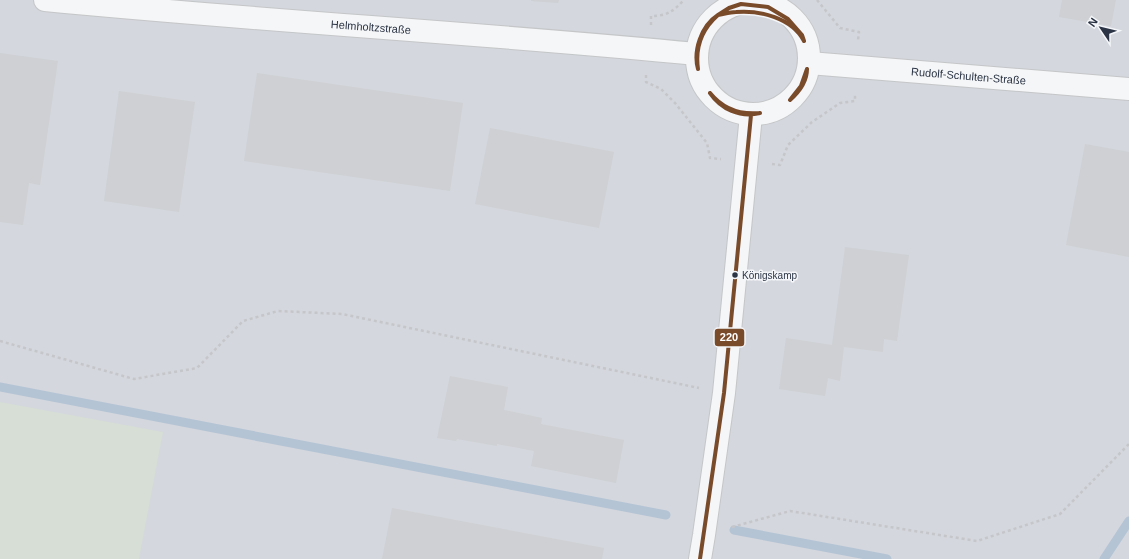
<svg xmlns="http://www.w3.org/2000/svg" width="1129" height="559" font-family="Arial,sans-serif">
<rect width="100%" height="100%" fill="#e6e8ea"/>
<!-- built -->
<path fill="#d4d7dd" d="M0 0H1129V559H0Z"/>
<!-- green -->
<path fill="#d6ded6" d="M0 402 163 432 139 559H0Z"/>
<g fill="none" stroke-linecap="round" stroke-linejoin="round">
<!-- stream -->
<path stroke="#b4c4d5" stroke-width="9" d="M0 387 666 515
M734 530 887 559
M1104 559 1129 521"/>
</g>
<!-- building -->
<path fill="#ced0d3" d="M531 0H559L558 3 531 1Z
M1062 0H1116L1111 26 1059 17Z
M0 53 58 61 40 185 29 183 23 225 0 222Z
M257 73 463 103 450 191 244 161Z
M119 91 195 102 179 212 104 201Z
M490 128 614 152 599 228 475 204Z
M1085 144 1129 152V257L1066 245Z
M845 247 909 255 897 341 884 339 883 352 844 347 840 381 828 378 825 396 779 389 786 338 832 345Z
M450 376 508 387 504 410 542 418 541 424 624 440 616 483 531 466 534 451 497 444V446L457 439 456 441 437 438Z
M392 508 604 548 602 559H382Z"/>
<g fill="none" stroke-linecap="round" stroke-linejoin="round">
<!-- street casing -->
<g stroke="#c4c6c8" stroke-width="24">
<g id="street">
<path id="s1" d="M45 0C262 21 480 33 697 54"/>
<circle cx="753" cy="58" r="56"/>
<path id="s2" d="M809 63 1129 89"/>
<path d="M700 559 704 535 724 393 751 115"/>
</g>
</g>
<!-- path -->
<path stroke="#c5c6ca" stroke-width="2.5" stroke-dasharray="3 3" stroke-linecap="butt" d="M817 0 840 28 859 32 858 40
M651 25V16C668 16 673 11 684 0
M646 75V82L661 89 675 103 707 143 710 158 721 159
M772 164 780 165 788 145 812 122 840 103 855 101V93
M0 341 134 379 197 368 243 321 278 311 342 314 699 388
M732 527 790 511 977 541 1060 514 1129 444"/>
<!-- street -->
<use href="#street" stroke="#f5f6f7" stroke-width="22"/>
<!-- bus-1 casing -->
<g stroke="#f4f6f9" stroke-width="7">
<path id="bus-1" d="M718 15 729 8 741 4 768 7 788 19 802 35 804 41
M718 15C724 14 730 12 736 12 760 10 792 18 804 41
M698 69C693 51 701 26 718 15
M698 69C695 48 702 29 718 15
M710 93C723 109 740 115 760 113
M710 93C721 109 740 118 760 113
M790 100 801 86 807 69
M790 100C799 92 807 81 807 69
M700 559 724 393 751 115"/>
</g>
<!-- bus-1 -->
<use href="#bus-1" stroke="#7a4b2a" stroke-width="4"/>
</g>
<!-- markers -->
<circle fill="#2b3445" stroke="#f4f6f9" stroke-width="1.5" cx="735" cy="275" r="3.5"/>
<g text-anchor="middle" dominant-baseline="central" stroke-width="3" stroke-linejoin="round" paint-order="stroke">
<!-- bus labels -->
<g font-size="10" fill="#2b3445" stroke="#f4f6f9" text-anchor="start">
<text x="742" y="275">Königskamp</text>
</g>
<!-- street labels -->
<g font-size="11" fill="#2b3445" stroke="#f4f6f9">
<text stroke="none"><textPath href="#s1" startOffset="327">Helmholtzstraße</textPath></text>
<text stroke="none"><textPath href="#s2" startOffset="160">Rudolf-Schulten-Straße</textPath></text>
</g>
</g>
<rect stroke="#f4f6f9" stroke-width="1.5" x="714" y="328" width="31" height="19" rx="4" fill="#7a4b2a"/>
<g font-size="11" text-anchor="middle" font-weight="bold" fill="#fff">
<text x="729" y="341">220</text>
</g>
<!-- north arrow -->
<g transform="translate(1101 28) rotate(305)" stroke="#f4f6f9" stroke-width="3" paint-order="stroke">
<path d="M0-3L7 15L0 10L-7 15Z" fill="#2b3445"/>
<text y="-6" font-size="11" font-weight="bold" text-anchor="middle" fill="#2b3445">N</text>
</g>
</svg>
